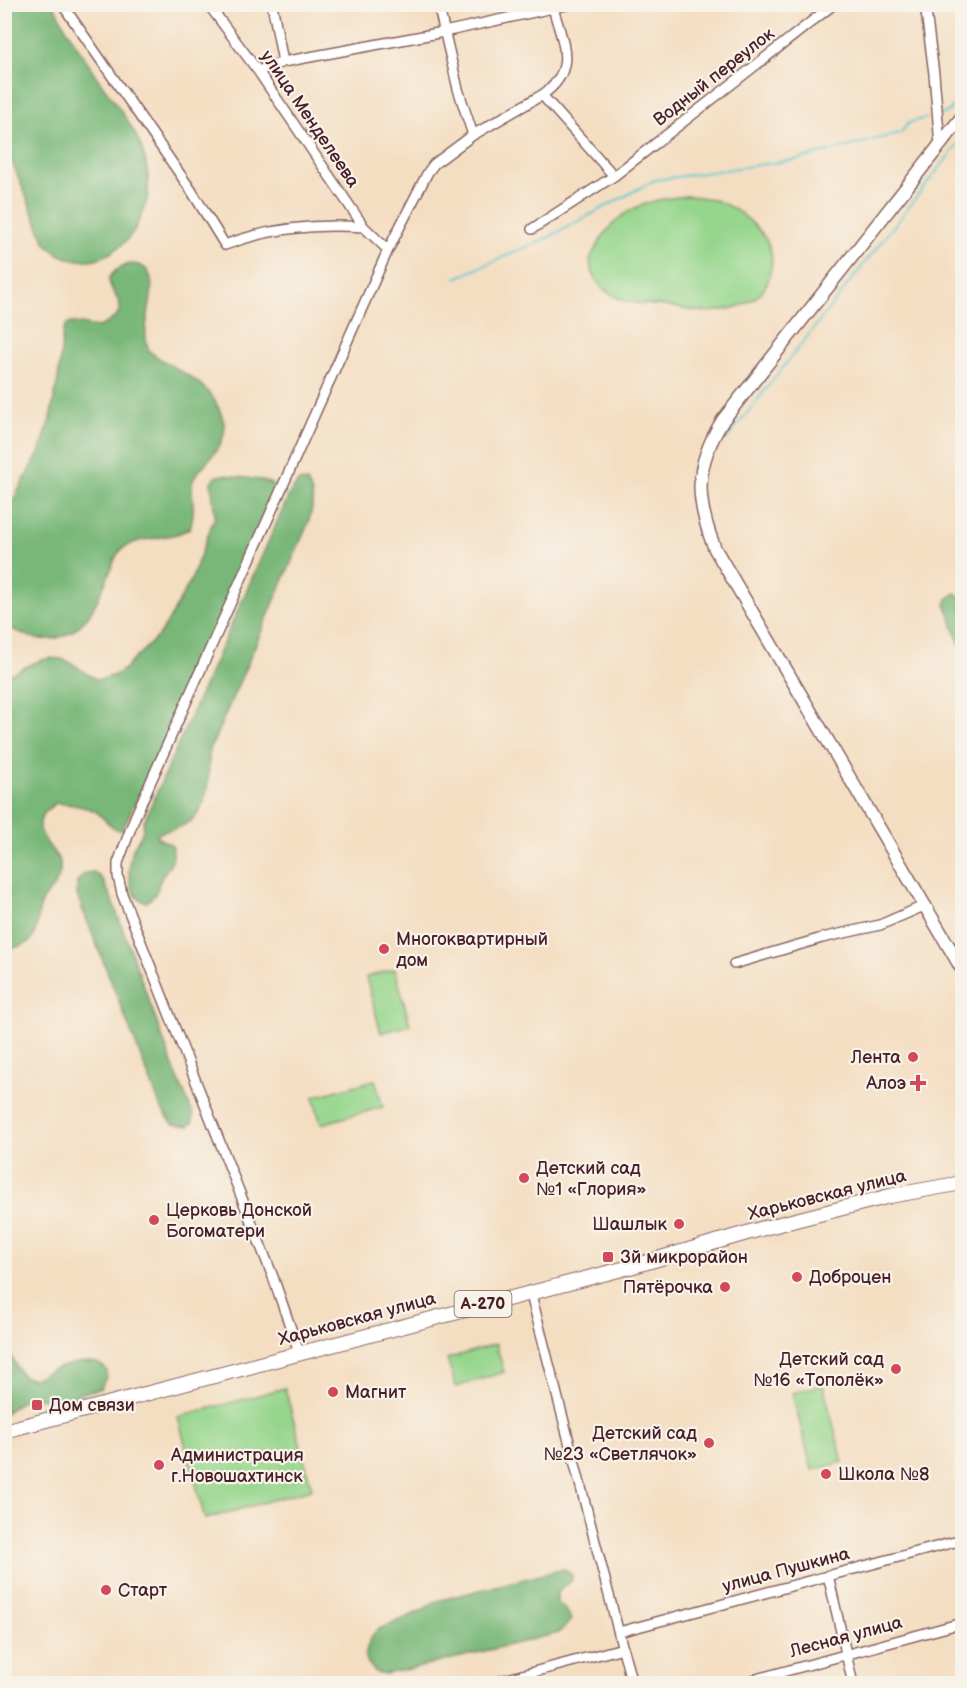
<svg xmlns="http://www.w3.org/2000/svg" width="967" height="1688" font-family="'Balsamiq Sans',sans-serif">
<rect width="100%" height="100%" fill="#f7f3e8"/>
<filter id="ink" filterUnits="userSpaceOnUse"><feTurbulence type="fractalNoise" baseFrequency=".0167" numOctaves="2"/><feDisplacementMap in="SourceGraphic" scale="12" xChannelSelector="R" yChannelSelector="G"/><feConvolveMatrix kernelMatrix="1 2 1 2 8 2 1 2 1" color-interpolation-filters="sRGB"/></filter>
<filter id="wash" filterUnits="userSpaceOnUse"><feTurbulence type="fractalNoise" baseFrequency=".008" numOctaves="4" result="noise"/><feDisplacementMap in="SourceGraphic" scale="24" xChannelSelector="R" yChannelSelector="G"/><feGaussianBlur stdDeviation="1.35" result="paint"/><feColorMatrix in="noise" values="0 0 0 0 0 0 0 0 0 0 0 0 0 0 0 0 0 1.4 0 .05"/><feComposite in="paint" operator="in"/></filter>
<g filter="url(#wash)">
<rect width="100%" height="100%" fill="#f4dec2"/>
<!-- green -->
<path fill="#95d68c" stroke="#707a5c" stroke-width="1.5" d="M688 196C716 197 737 207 756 227 769 240 775 255 770 272 769 280 766 287 761 293 746 308 716 314 697 311 686 310 676 307 665 306 648 304 627 304 612 295 601 289 594 278 591 267 588 258 593 253 597 246 618 208 647 199 688 196Z
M395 969 410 1025 381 1033 366 977Z
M375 1080 383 1107 321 1124 313 1097Z
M496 1344 504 1372 456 1387 447 1359Z
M823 1385 843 1462 812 1470 792 1393Z
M285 1388 312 1489 205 1519 178 1417Z"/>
<!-- forest -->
<path fill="#78b778" stroke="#616b52" stroke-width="1.5" d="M4 5H54C65 30 83 55 98 79 123 114 152 146 148 193 148 204 140 217 136 227 128 243 107 259 89 260 71 262 57 256 45 242L5 145Z
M129 264C165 263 148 306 146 327 145 335 146 343 149 351 174 371 205 377 219 409 224 420 227 429 222 440 216 456 202 464 194 478 190 486 193 496 193 505 194 513 192 521 190 528 170 541 143 535 125 547 115 553 114 563 109 574 95 606 82 643 39 639 27 638 16 629 5 627V515L39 453 49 424 58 379 63 331 67 324 74 323 98 327C109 323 125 314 118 300 114 292 109 288 109 278L116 270Z
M224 475 260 480 272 484 275 490 167 736 122 830C110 831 105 817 95 811 84 806 68 804 56 803 26 822 44 839 60 861 63 886 45 890 40 908 37 918 38 932 31 940 24 947 13 947 5 951V676C24 670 45 651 67 661 78 666 87 676 99 680L115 675 124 669 158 636 166 625 192 578 215 516 211 482 217 476Z
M299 481 307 482C316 496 312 512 307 526L209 752C209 774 210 808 188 823 179 829 167 830 157 834L158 838 172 845C176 863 169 863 162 877 155 889 161 891 147 902 127 899 127 867 132 852 134 844 142 836 143 830 144 827 143 824 144 821L290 493Z
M956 593 962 598V647C952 634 954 618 945 605L947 599Z
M94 872 102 879 111 897 174 1069 193 1114V1122L189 1126 173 1124 161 1108 77 895V882L85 873Z
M4 1326C12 1333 10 1338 7 1347L19 1371 24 1377C27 1377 31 1378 34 1378 40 1377 46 1372 52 1370 66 1365 98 1355 107 1371L106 1377 101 1388 57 1400 40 1398 22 1401 5 1413Z
M564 1569 572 1575V1580L557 1593V1602L566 1610 572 1620 558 1633 420 1667 385 1674 375 1672 365 1659C366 1648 369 1638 377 1630L421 1611 437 1601Z"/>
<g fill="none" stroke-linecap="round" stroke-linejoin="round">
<!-- stream -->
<path stroke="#5ac7cf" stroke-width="2" d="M941 115 949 111 962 94
M456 278 547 238 655 180 800 159 900 133 909 123 926 118
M726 440 962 139"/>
</g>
</g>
<g filter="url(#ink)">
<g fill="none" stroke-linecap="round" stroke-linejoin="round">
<!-- minor casing -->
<g stroke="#866260" stroke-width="12">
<path id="minor" d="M62 4 191 190 225 245C269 228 316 224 364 227
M208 4 258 71 364 227 388 250
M272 4 283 62
M438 4 458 89 473 135
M925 4 934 74 940 145
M258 71 283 62 444 32 571 4
M542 95 614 176
M532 229 614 176 834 4
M734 964 822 938 880 925 926 905
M530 1291 632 1684
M299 1352 273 1277 122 894 118 876V863L135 817 388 250 428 172 434 164 473 135 542 95C580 69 561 40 552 4
M828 1575 853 1684
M619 1632 962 1540
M489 1684 623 1648
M738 1684 962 1623
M952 1684 962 1681"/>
</g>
<!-- major casing -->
<g stroke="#866260" stroke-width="15">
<path id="major" d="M962 117 723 420C694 466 695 499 715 549L962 969"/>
</g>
<!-- highway casing -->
<g stroke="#866260" stroke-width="16">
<path id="highway" d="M4 1431 630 1267 764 1228 890 1196 962 1183"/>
</g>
<!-- minor -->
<use href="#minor" stroke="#fff" stroke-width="9"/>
<!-- major -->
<use href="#major" stroke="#fff" stroke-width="12"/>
<!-- highway -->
<use href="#highway" stroke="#fff" stroke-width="14"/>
</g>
</g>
<!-- markers -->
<g fill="#d1495b" stroke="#f7f3e8" stroke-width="2">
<circle cx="384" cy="949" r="6"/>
<circle cx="913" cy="1057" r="6"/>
<path d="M915 1074h6v6h6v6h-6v6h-6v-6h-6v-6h6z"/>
<circle cx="524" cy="1178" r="6"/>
<circle cx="154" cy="1220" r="6"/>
<circle cx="679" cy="1224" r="6"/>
<rect x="602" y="1251" width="12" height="12" rx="3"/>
<circle cx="797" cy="1277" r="6"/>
<circle cx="725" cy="1287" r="6"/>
<circle cx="896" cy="1369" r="6"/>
<circle cx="333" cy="1392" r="6"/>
<rect x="31" y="1399" width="12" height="12" rx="3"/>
<circle cx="709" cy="1443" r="6"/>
<circle cx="159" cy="1465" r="6"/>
<circle cx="826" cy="1474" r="6"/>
<circle cx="106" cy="1590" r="6"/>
</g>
<g text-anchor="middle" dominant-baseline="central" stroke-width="4.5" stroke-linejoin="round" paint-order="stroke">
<!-- shield labels -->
<rect fill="#f7f3e8" stroke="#7e5f64" stroke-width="1.5" x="454.5" y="1291" width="57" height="26" rx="4.5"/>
<g font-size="16" font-weight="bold" fill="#4a1f2b">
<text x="483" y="1304">А-270</text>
</g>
<!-- street labels -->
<g font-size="18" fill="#4a1f2b" stroke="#f7f3e8">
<text transform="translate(714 77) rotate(-38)">Водный переулок</text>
<text transform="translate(310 119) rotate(56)">улица Менделеева</text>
<text transform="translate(827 1195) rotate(-14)">Харьковская улица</text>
<text transform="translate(357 1319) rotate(-15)">Харьковская улица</text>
<text transform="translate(786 1570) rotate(-15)">улица Пушкина</text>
<text transform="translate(846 1637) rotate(-15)">Лесная улица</text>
</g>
<!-- poi labels -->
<g font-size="18" fill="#4a1f2b" stroke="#f7f3e8" text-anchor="start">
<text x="396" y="939">Многоквартирный<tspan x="396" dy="21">дом</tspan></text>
<text x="901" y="1057" text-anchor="end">Лента</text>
<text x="906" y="1083" text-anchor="end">Алоэ</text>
<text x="536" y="1168">Детский сад<tspan x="536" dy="21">№1 «Глория»</tspan></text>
<text x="166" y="1210">Церковь Донской<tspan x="166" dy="21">Богоматери</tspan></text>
<text x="667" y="1224" text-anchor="end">Шашлык</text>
<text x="620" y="1257">3й микрорайон</text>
<text x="809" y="1277">Доброцен</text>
<text x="713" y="1287" text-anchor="end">Пятёрочка</text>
<text x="884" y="1359" text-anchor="end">Детский сад<tspan x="884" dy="21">№16 «Тополёк»</tspan></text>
<text x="345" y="1392">Магнит</text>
<text x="49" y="1405">Дом связи</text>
<text x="697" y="1433" text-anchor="end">Детский сад<tspan x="697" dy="21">№23 «Светлячок»</tspan></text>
<text x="171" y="1455">Администрация<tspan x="171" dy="21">г.Новошахтинск</tspan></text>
<text x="838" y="1474">Школа №8</text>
<text x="118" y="1590">Старт</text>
</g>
</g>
<!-- margin -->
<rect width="967" height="1688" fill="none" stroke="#f7f3e8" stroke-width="24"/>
</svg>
